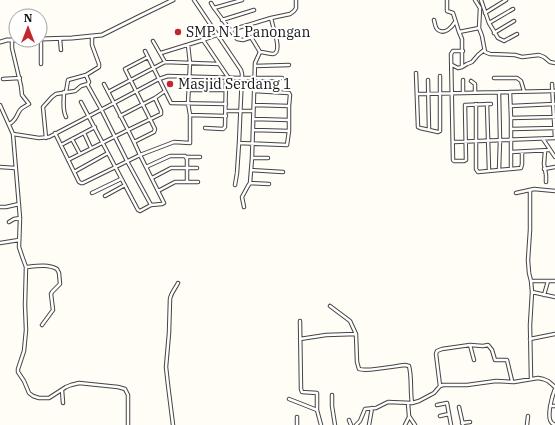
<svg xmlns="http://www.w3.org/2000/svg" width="555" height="425" font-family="'IBM Plex Serif',serif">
<rect width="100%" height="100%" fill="#fffdf5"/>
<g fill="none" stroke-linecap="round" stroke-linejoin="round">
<!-- minor casing -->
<g stroke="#444" stroke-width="4.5">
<path id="minor" d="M194 0 241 70 242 74 239 143 287 145 289 131V106L254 105
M242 0 214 8 237 39 243 40 274 30 271 18
M447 0V11L453 13 459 32
M475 0 480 8 479 28 482 36 485 52 490 54 515 55 522 57 539 55 544 57 550 62 555 63
M481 0 489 23 498 38 504 41 517 34
M211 3 214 8
M485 13 506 0
M222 20 254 10
M434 20C435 23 435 28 438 30 445 35 452 27 455 22
M489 23 513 9
M494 33 514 21
M251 37 260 52C264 52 269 54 273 54 281 53 276 36 274 30
M41 39V64
M60 39 61 50
M203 40 228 77
M153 41 165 62
M145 51 171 103 226 104
M463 51H453L451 54 453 160 454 161H464L466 160 465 105 491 104
M260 52 255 63 252 158 250 183 269 184
M161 53 203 40 231 30 271 18 290 14 294 11 296 8V0
M452 65 458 68 462 67 467 64 472 62 478 55 484 50
M255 66 289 65
M462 67V39L459 32 479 28
M416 73 418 127 420 128 438 132 440 131V76
M494 78H517L521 81 524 91
M3 79 20 78
M428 80 429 130
M471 81 475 84V92
M87 84 101 109 127 161 151 205
M552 84 555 138
M189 90H226
M254 91 289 93 290 95 289 106
M64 92C64 101 62 109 66 117
M66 92 68 80 86 75
M108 92 165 62 219 64
M499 92 500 140 499 170
M510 92 511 118V169
M463 93V80
M417 94 555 91
M81 102 138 210 140 211 151 205 162 204 164 203 140 155 134 142 128 130 161 114V111L155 98
M476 104V169L478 172 521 168 522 164V152
M487 104 489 171
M0 105 13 134 20 218 19 247 22 256 26 267 25 305 26 330 24 351 18 369V372L24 381 29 393 33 396 39 398H49L66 387 71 385 79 383 118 387 125 389 128 395V425
M511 106 554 104
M226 111H253
M190 115 226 116
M120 116 155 98 165 91
M511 118 555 117
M253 119 289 120
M9 124C16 121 16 116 20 110 22 107 26 106 29 104L22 95 21 86 12 48V40
M205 128 223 129 225 127 226 78
M512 129 555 128
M253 130 289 131
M55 133 79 182 81 183H83L140 155 174 142 190 143V115L188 103 190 63 188 45
M84 133 91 148
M13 134 39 138 49 137 114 103 159 79 168 76 241 78H282
M46 138 43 107 52 97 56 94 75 91 81 86 88 84 89 82 86 75 99 67V64L92 45V37
M72 139 80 154
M543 139 555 157
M134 142 154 132 155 129 125 69 148 57
M454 142 555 138
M61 145 95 127
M545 151 544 164 546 175V182
M511 152 549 150
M186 157H200
M252 158H268
M68 160 128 130 104 84
M0 167 15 168
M146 167 170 156H185L187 159V182
M544 169 555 167
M251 170 283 172
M74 172 108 153
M152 178 171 168H197
M235 185 237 173 239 143
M530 190V230L528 260 529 273 531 281 532 292 530 325 531 379
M158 191 175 182H198
M92 193 121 179
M516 193 534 189 555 191
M105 196 125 185
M0 207H6L19 204
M244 207 242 197 248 186 250 183
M9 222 14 219 20 218
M0 243 19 240
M26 267C36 266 48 264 57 269L59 273 60 284 52 292 51 294 53 310 42 325
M531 281H555
M532 292 555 297
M544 295 548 281
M330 306 350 321 356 334 357 362 359 369C367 372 395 366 405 365L409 366C412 377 410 391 412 403
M300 321 301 389 302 392 317 393V410
M300 339 326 335 356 334
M530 339 555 334
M470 345 483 346 488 345 492 350 495 360H507L512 381
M440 386 436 354 437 351 442 349 470 345 474 360
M555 389C552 396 546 418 552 423 553 424 554 424 555 425
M62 390 63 403
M332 395V406L335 425
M289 399 317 410 321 425
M408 403 409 416 415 425
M437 405 447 403 451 425
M550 406H555
M459 407 463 425
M440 416 449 414
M297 417V425
M349 420 351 425
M462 423 470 422
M173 425 168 385 166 367 169 333 170 299C171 293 175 289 178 283
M356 425 360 421 365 409 376 408 388 402 412 403 419 401 434 393 440 386 443 385H467L496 381 514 382 538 378 543 379 548 381 555 387
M369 425 372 408
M405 425 409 417
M527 425 528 416"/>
</g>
<!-- tertiary casing -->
<g stroke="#444" stroke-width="5">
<path id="tertiary" d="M40 39 72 38 102 35 140 16 173 0
M0 42 7 40H16"/>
</g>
<!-- minor -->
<use href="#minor" stroke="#fff" stroke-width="2.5"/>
<!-- tertiary -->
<use href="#tertiary" stroke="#fff" stroke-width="3"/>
</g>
<!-- markers -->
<g fill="#c4262e" stroke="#fff" stroke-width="1.5">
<circle cx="178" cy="32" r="4"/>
<circle cx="170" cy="84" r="4"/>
</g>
<g text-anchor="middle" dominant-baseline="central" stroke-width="4" stroke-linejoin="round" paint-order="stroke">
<!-- poi labels -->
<g font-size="14" fill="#111" stroke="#fff" text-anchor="start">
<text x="186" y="32">SMP N 1 Panongan</text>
<text x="178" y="84">Masjid Serdang 1</text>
</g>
</g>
<!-- north arrow -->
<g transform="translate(28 28)"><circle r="19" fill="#ffffff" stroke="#a0a0a0"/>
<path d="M0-3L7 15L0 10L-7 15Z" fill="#c4262e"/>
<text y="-6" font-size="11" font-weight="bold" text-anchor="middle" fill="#111111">N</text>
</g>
</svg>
